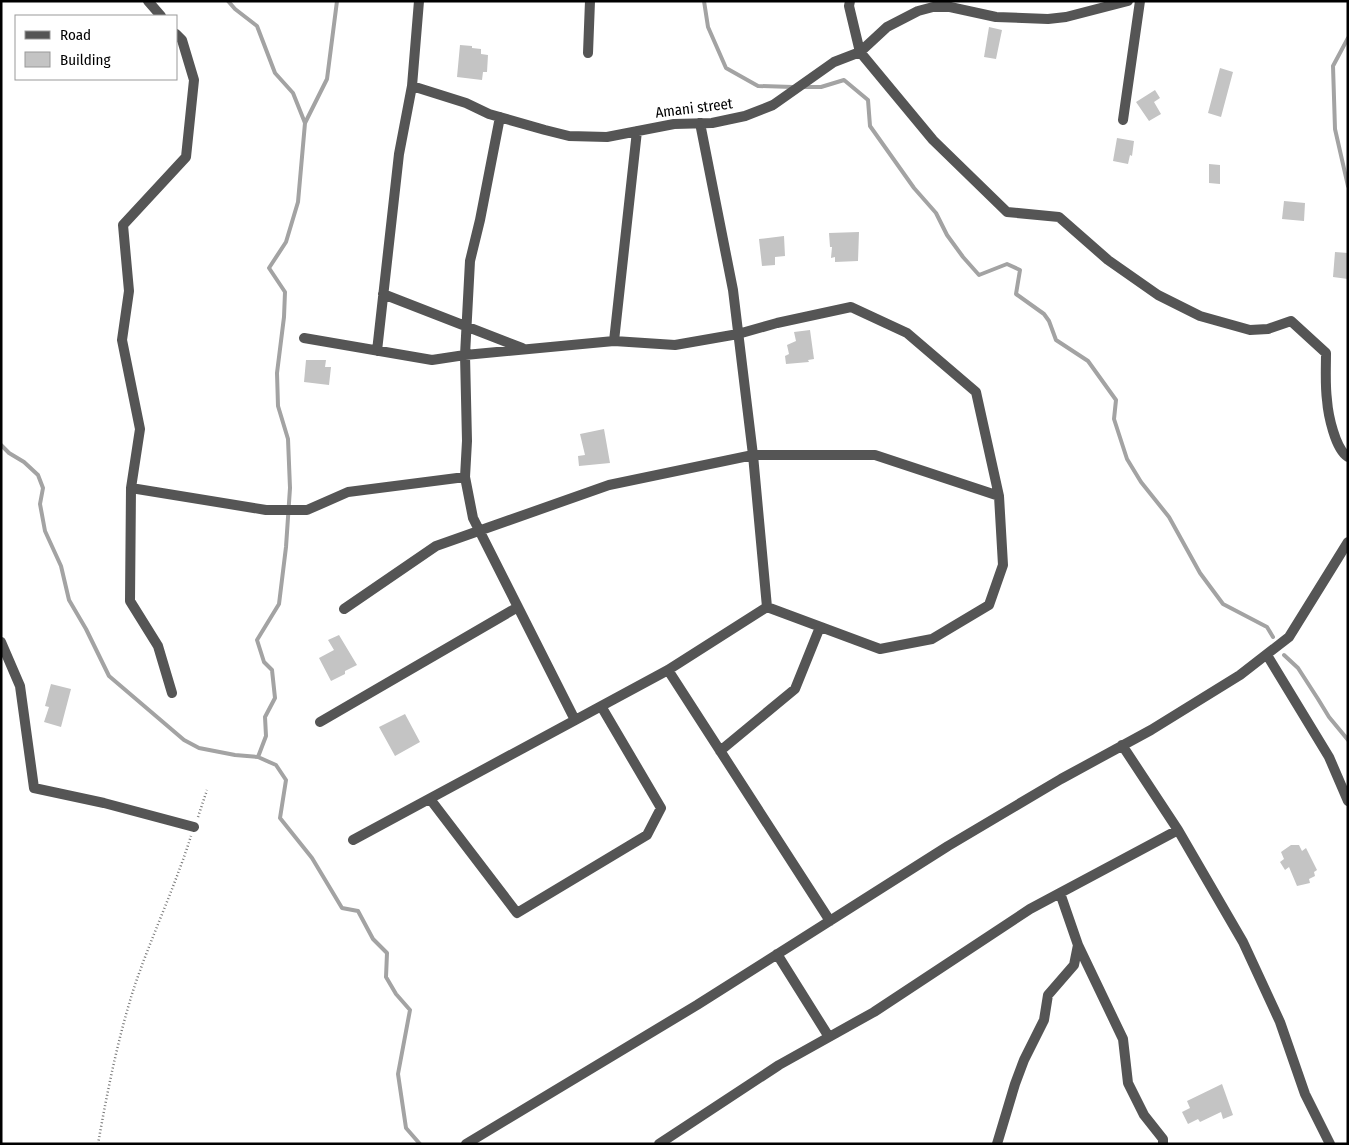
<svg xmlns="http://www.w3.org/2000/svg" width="1349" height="1145" font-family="'Fira Sans Condensed',sans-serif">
<rect width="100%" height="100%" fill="#fff"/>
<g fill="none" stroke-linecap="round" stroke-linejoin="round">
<!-- stream -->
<path stroke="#a3a3a3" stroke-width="4" d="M228 1 235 9 257 26 275 73 293 93 305 123 298 202 286 242 269 268 285 292 284 317 277 373 278 406 288 439 290 488 286 547 279 604 257 640 264 662 272 670 275 698 265 717 266 736 258 757
M704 1 708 27 726 68 758 86 793 87
M1348 38 1333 66 1335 129 1348 186
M803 87H821L844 80 868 100 870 126 914 188 936 213 947 235 963 257 979 275 1007 264 1020 270 1016 294 1044 314 1049 321 1056 340 1088 361 1116 400 1114 419 1127 459 1141 482 1169 517 1200 573 1223 604 1267 627 1273 637
M305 123 327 79 337 1
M1 445 9 453 24 462 38 475 43 488 40 504 45 531 61 566 69 600 86 629 109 676 184 740 199 748 235 755 258 757 276 765 286 780 280 818 312 858 342 908 358 911 373 939 387 953 386 977 396 994 410 1010 398 1074 406 1128 420 1144
M1284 655 1298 668 1318 699 1329 717 1348 740"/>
</g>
<!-- building -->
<path fill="#c4c4c4" d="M989 27 1002 30 996 59 984 57Z
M460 45 472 46V48L481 49V54L488 55 487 72H483L482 80 457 77Z
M1220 68 1233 72 1221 117 1208 113Z
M1155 90 1160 98 1154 102 1161 114 1149 121 1136 102Z
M1117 138 1134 141 1132 156 1130 155 1128 164 1113 161Z
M1209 164 1220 165V184L1209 183Z
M1284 201 1305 203 1304 221 1282 219Z
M859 232 858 261 835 262V257L831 258 832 247H830L829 233Z
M784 236 785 256 775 257V265L762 266 759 239Z
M1335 252 1348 253V279L1333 277Z
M810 330 814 359 808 360 809 362 786 364 785 356 789 354 787 345 796 341 794 332Z
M306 360H326L325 367H331L329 385 304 382Z
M604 429 610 463 579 466 578 456 585 455 580 434Z
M339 635 357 665 345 671V674L331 681 319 658 334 650 328 640Z
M51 684 71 689 61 727 44 722 49 707 45 706Z
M405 714 420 742 395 756 379 727Z
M1291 845H1299L1302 851 1306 848 1317 870 1314 872 1315 876 1309 879 1310 883 1297 886 1289 867 1285 870 1280 862 1284 859 1281 852Z
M1222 1084 1233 1115 1223 1119 1221 1112 1200 1122 1198 1119 1188 1124 1182 1112 1190 1108 1187 1101Z"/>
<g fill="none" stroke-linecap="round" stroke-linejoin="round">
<!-- path -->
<path stroke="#777" stroke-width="2.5" stroke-dasharray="1 2.5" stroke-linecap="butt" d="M198 817 207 790
M98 1144C107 1093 117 1043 132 994 149 941 174 890 191 836"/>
<!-- street -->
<path stroke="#555" stroke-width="10" d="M148 1 161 16
M419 1 412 86 466 103 489 114 545 130 569 136 607 137 674 124 712 123 745 116 773 105 834 62 860 52 887 27 918 11 933 7H950L996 17 1048 19 1066 17 1128 1
M850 1 849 6 860 52 933 140 1007 212 1059 217 1108 260 1158 295 1200 316 1250 330 1268 329 1291 321 1326 353C1326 368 1325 385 1327 400 1328 414 1335 449 1348 457
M588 53 590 1
M500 117 480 220 470 261 465 355 467 441 465 477 473 518 575 720
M1123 120 1140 1
M383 294 522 348
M304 338 432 360 465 355 614 341 675 345 738 334 777 323 851 307 907 333 976 392 999 496 1003 565 989 605 932 639 880 649 767 607
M614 341 637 131
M377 351 399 154 412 86
M131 488 266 510H307L348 492 465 477
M344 609 436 546 609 485 753 455H875L999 496
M1 642 20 686 34 788 104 803 194 827
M1267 655 1329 757 1348 801
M668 670 830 921
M172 693 158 646 130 601 131 488 140 429 122 340 129 291 123 225 186 157 194 80 182 40 176 34
M320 722 518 607
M1122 745 1178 830 1243 942 1280 1022 1305 1094 1330 1144
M720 751 795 689 820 627
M430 799 517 913 647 835 661 808 601 706
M353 840 668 670 767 607 753 455 733 290 700 123
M1078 945 1123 1039 1128 1083 1144 1115 1163 1139V1144
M777 954 829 1037
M466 1144 697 1005 948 846 1061 779 1151 730 1240 675 1289 637 1348 542
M659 1144 779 1065 874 1012 1030 909 1178 830
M997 1144 1015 1084 1024 1060 1044 1020 1048 995 1074 965 1078 945 1060 893"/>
</g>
<g text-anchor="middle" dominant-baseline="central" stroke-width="4.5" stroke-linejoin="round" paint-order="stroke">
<!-- street labels -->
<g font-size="15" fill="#000" stroke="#fff">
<text transform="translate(694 108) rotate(-7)">Amani street</text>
</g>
</g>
<!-- border -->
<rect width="1349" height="1145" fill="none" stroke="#000000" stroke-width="5"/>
<!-- legend -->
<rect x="15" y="15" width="162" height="65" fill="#ffffff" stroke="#999999"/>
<rect x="25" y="31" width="25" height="8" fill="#555555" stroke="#999999"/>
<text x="60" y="40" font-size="15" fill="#000000">Road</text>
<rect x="25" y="52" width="25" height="15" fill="#c4c4c4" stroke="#999999"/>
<text x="60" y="65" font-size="15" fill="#000000">Building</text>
</svg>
